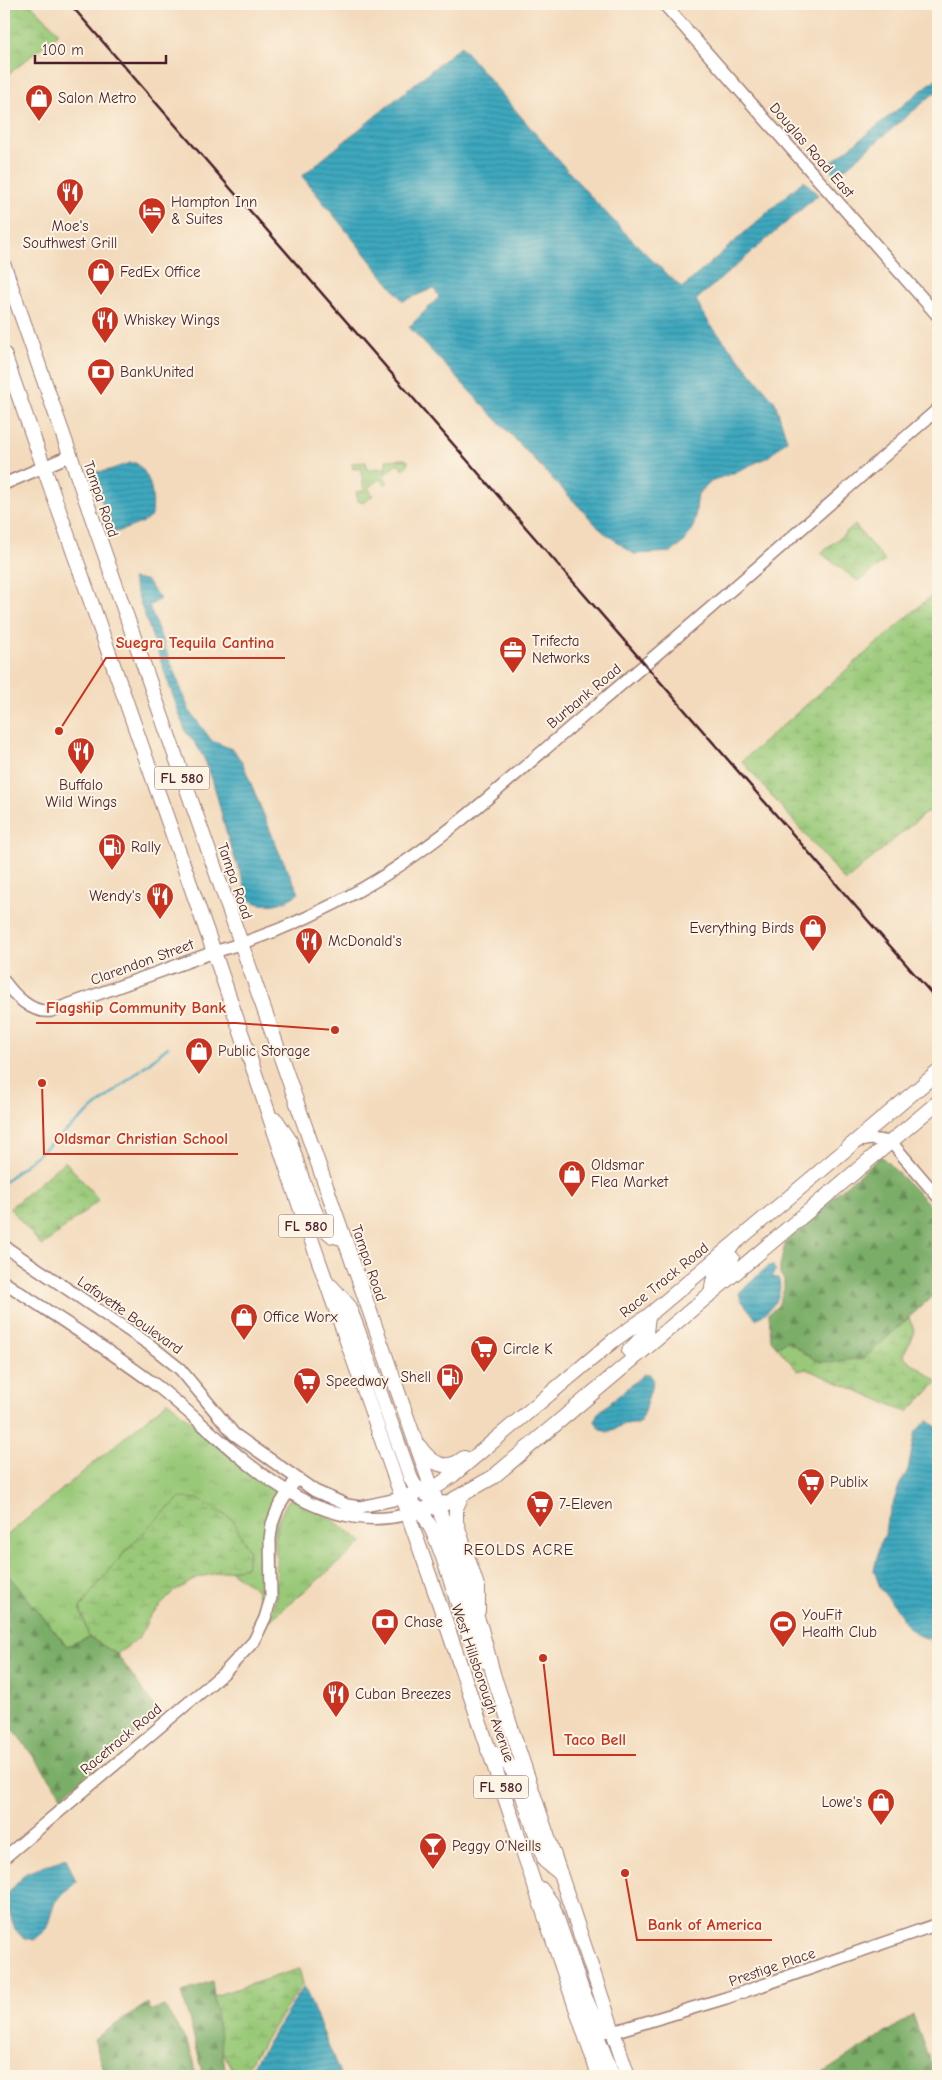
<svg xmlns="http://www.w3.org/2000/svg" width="942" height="2080" font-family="'Comic Neue',sans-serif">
<defs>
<pattern id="grass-tufts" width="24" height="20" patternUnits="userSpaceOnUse" patternTransform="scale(1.25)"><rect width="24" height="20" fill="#99c978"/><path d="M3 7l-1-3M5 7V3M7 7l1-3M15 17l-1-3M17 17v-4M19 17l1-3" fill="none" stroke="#85ac68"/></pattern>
<pattern id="forest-firs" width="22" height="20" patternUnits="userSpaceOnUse" patternTransform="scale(1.25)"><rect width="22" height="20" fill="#7aad68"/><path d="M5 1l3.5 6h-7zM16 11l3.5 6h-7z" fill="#668c56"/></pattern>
<pattern id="wetland-marsh" width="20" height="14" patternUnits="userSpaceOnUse" patternTransform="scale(1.25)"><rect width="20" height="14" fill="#99c978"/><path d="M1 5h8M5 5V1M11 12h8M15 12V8" fill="none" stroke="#85ac68"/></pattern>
<pattern id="water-rules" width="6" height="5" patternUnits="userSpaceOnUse" patternTransform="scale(1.25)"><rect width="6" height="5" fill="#3ea8be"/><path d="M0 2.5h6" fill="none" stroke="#36889b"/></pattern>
</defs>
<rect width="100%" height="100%" fill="#fcf5e5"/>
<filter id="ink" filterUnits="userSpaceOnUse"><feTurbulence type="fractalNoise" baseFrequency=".02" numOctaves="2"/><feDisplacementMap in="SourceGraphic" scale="10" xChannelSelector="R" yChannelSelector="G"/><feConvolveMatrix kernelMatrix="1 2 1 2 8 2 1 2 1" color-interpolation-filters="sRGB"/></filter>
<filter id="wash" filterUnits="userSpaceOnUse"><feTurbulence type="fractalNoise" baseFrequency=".0096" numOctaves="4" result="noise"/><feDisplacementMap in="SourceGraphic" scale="20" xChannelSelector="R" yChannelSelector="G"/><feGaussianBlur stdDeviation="1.12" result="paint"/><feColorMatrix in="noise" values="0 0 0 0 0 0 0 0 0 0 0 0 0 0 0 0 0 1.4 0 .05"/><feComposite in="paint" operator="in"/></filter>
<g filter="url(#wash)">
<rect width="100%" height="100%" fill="#f3dabc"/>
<!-- grass -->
<path fill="url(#grass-tufts)" stroke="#727452" d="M405 459 408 461V465L403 469 398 463 383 476 388 482 385 485 379 479 368 488 373 495 363 503 358 501 356 492 364 491 361 468 353 469 352 463 366 462 367 469 386 468V460Z
M168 1401 231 1458 282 1493 263 1610 256 1589 229 1570 246 1567 180 1498C143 1530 109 1568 80 1608L89 1637 67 1646 4 1570V1538Z
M290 1498 330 1518 363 1542 269 1621C271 1613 275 1604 276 1595 279 1557 268 1532 290 1498Z"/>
<!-- forest -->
<path fill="url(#forest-firs)" stroke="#62664a" d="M881 1156 938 1213V1291L862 1360 847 1359 832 1363 815 1360 787 1341 777 1347 771 1340 769 1313 778 1306 784 1289V1280L780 1274V1266L787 1236Z
M4 1570 67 1646 89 1637 117 1654 159 1713 61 1797 59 1791 4 1717Z
M212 1981 226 2076H204L182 1992Z
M148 2003 149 2011 164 2006C176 2025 198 2054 195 2076H106L94 2039Z
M913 2015 935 2076H818Z"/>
<!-- wetland -->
<path fill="url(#wetland-marsh)" stroke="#727452" d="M4 4H31L59 33 4 78Z
M855 525 885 561 858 581 821 553Z
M938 590V820L928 811 845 881 742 761Z
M65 1161 99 1200 42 1246 10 1208Z
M909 1318 915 1332 905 1351 904 1357 938 1382 908 1412 806 1369 798 1371 777 1347 787 1341 815 1360 832 1363 847 1359 862 1360Z
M180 1498 198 1499 233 1520 249 1551 246 1567 199 1577 175 1591 150 1616 139 1638 117 1654 89 1637 80 1608C109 1568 143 1530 180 1498Z
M299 1969 303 1983 241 2076H235L222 2050 214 1996Z"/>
<!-- water -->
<path fill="url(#water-rules)" stroke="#446474" d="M461 46C532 129 601 215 682 288L804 180 818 195 696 300 709 323 775 402 787 440 768 457 731 474 713 480 698 494 694 525 685 541 672 552 634 554 602 531 409 327 439 297 434 288 403 301 302 176Z
M938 77V90L836 176 828 165Z
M130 463H136C152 476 154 496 152 516L142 523 114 533 100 497 94 472 106 471Z
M132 579 146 580 160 599 149 606 189 710 212 741 234 750 243 764 279 852 299 893C283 904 267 909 250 900 243 881 236 861 229 842 218 807 213 758 186 733Z
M772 1265 776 1271 772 1277 778 1278C785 1295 770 1312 756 1319L741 1300 739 1293 767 1267Z
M644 1374H650L653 1382 641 1421 637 1424H625L608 1432 601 1430 595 1421 598 1413Z
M928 1420 938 1428V1649L929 1639 919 1636 904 1623 901 1615 880 1588 874 1570 881 1540 885 1535 886 1525 899 1486 908 1470 916 1431Z
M66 1858 76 1881 55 1902 46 1930 34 1940 22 1937 15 1929 4 1898 26 1873Z
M304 1986 341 2076H246Z"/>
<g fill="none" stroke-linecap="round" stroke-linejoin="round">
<!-- stream -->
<path stroke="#3ea8be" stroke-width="2.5" d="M4 1182 168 1047"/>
</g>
</g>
<g filter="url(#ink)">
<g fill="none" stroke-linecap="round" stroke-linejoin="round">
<!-- minor casing -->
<g stroke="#9e7c74" stroke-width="14">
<path id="minor" d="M664 4 938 316
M4 484 69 456
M4 981C14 995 32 1014 51 1011L214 952C266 937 319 914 365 887 444 842 516 773 585 715 705 615 821 511 938 409
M855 1142 870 1139 891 1142 938 1197
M4 1246 150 1345 180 1369 234 1434 315 1491 347 1505 360 1507 402 1498
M4 1282C55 1316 108 1349 157 1386 228 1441 307 1541 408 1514
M4 1858 225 1672 254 1641 265 1618 271 1598 270 1539 272 1524 278 1508 296 1479
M613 2032 726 1998 938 1924"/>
</g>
<!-- major casing -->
<g stroke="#9e7c74" stroke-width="16">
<path id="major" d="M4 266 481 1629 494 1677 628 2076
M4 354 214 952 302 1213 444 1617 599 2076
M276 1120 290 1141 303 1182 321 1226 333 1236 342 1238
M331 1286 348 1305 356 1325 411 1479 415 1486 429 1496
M712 1293C711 1275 720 1268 732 1258
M629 1351 646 1333 648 1316
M419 1446C431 1463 446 1473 464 1458
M461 1497 456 1508V1522L478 1589V1611
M402 1498 439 1485 453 1475 614 1340 648 1316 938 1072
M414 1505C439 1522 456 1607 470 1638 474 1646 480 1654 485 1661
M408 1514 449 1502 493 1477 938 1102
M488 1750 505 1760 509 1765 517 1779 545 1861 560 1873
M541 1889 552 1904 582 1990 592 2013 599 2026 613 2032
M584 2023 598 2038 613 2076"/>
</g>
<!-- minor -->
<use href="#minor" stroke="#fff" stroke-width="11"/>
<!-- major -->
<use href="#major" stroke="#fff" stroke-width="14"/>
<!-- rail -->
<path stroke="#4a1f2b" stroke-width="2.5" d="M70 4 938 1001"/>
</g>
</g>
<!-- icons -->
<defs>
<g id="shop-pin" transform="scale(1.4375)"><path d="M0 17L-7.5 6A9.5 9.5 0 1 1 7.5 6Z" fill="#c8321e" stroke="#fcf5e5"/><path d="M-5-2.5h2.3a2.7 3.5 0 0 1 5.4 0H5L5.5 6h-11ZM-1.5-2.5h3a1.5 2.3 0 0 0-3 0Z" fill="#fff"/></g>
<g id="restaurant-pin" transform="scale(1.4375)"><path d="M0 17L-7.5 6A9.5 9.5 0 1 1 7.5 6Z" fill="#c8321e" stroke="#fcf5e5"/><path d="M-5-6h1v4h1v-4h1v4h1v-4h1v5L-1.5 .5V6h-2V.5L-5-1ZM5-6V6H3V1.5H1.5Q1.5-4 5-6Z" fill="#fff"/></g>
<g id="hotel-pin" transform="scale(1.4375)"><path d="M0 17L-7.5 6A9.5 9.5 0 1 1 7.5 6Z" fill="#c8321e" stroke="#fcf5e5"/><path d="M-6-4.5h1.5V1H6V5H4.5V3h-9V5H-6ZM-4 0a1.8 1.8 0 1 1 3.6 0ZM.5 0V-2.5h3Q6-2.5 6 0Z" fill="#fff"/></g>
<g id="bank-pin" transform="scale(1.4375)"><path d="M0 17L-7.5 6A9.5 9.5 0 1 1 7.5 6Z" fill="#c8321e" stroke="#fcf5e5"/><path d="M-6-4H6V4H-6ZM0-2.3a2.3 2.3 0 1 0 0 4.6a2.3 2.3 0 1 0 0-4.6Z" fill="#fff"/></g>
<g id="office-pin" transform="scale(1.4375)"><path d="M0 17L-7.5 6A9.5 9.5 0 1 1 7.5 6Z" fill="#c8321e" stroke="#fcf5e5"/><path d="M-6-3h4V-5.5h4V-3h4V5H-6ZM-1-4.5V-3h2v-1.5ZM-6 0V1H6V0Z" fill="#fff"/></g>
<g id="fuel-pin" transform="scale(1.4375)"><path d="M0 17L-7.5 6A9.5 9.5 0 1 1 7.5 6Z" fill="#c8321e" stroke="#fcf5e5"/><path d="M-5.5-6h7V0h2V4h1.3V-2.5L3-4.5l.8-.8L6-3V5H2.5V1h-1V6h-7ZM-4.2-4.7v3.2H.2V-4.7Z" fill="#fff"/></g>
<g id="supermarket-pin" transform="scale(1.4375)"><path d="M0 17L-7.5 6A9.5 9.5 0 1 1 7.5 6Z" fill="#c8321e" stroke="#fcf5e5"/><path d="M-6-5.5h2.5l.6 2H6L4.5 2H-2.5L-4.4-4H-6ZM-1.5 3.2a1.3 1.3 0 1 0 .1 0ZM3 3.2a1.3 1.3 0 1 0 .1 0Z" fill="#fff"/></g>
<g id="stadium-pin" transform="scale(1.4375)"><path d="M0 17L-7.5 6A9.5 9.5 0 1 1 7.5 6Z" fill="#c8321e" stroke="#fcf5e5"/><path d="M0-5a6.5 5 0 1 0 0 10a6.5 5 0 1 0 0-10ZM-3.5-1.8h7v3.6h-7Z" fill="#fff"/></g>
<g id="bar-pin" transform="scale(1.4375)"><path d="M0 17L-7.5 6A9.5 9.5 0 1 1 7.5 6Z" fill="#c8321e" stroke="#fcf5e5"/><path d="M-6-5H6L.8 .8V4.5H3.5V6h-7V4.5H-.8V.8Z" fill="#fff"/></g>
</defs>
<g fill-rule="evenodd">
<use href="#shop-pin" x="39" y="98"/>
<use href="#restaurant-pin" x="70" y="192"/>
<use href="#hotel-pin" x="152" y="211"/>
<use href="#shop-pin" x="101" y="272"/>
<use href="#restaurant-pin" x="105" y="320"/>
<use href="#bank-pin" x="101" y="372"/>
<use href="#office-pin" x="513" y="650"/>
<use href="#restaurant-pin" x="81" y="751"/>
<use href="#fuel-pin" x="112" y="847"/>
<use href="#restaurant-pin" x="160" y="896"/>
<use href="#shop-pin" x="813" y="928"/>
<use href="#restaurant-pin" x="309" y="941"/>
<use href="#shop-pin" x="199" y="1051"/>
<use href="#shop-pin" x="572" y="1174"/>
<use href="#shop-pin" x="244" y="1317"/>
<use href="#supermarket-pin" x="484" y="1349"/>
<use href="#fuel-pin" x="450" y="1377"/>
<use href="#supermarket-pin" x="307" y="1381"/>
<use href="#supermarket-pin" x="811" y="1482"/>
<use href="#supermarket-pin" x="540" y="1504"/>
<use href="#bank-pin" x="385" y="1622"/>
<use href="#stadium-pin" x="783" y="1624"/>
<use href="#restaurant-pin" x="336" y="1694"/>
<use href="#shop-pin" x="881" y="1802"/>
<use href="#bar-pin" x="433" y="1846"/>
</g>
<g text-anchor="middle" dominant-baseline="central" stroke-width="4" stroke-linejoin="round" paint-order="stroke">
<!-- shield labels -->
<g fill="#fcf5e5" stroke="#7f5f63" stroke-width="1">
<rect x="154.5" y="766.5" width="55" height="23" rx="4"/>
<rect x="278.5" y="1214.5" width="55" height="23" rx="4"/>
<rect x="473.5" y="1775.5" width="55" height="23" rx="4"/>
</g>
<g font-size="14" font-weight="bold" fill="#4a1f2b">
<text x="182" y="778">FL 580</text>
<text x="306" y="1226">FL 580</text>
<text x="501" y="1787">FL 580</text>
</g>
<!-- poi labels -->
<g font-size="15" fill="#4a1f2b" stroke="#fcf5e5" text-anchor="start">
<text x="58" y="98">Salon Metro</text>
<text x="171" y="202">Hampton Inn<tspan x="171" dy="17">&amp; Suites</tspan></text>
<text x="70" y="226" text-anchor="middle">Moe's<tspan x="70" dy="17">Southwest Grill</tspan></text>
<text x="120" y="272">FedEx Office</text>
<text x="124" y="320">Whiskey Wings</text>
<text x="120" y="372">BankUnited</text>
<text x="532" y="641">Trifecta<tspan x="532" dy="17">Networks</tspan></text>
<text x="81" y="785" text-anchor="middle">Buffalo<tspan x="81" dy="17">Wild Wings</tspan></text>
<text x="131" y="847">Rally</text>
<text x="141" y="896" text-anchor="end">Wendy's</text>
<text x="794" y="928" text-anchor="end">Everything Birds</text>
<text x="328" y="941">McDonald's</text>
<text x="218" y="1051">Public Storage</text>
<text x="591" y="1165">Oldsmar<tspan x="591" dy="17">Flea Market</tspan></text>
<text x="263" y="1317">Office Worx</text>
<text x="503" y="1349">Circle K</text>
<text x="431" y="1377" text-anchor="end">Shell</text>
<text x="326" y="1381">Speedway</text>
<text x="830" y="1482">Publix</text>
<text x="559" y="1504">7-Eleven</text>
<text x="802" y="1615">YouFit<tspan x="802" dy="17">Health Club</tspan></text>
<text x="404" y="1622">Chase</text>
<text x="355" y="1694">Cuban Breezes</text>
<text x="862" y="1802" text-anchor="end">Lowe's</text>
<text x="452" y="1846">Peggy O'Neills</text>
</g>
<!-- street labels -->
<g font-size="15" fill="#4a1f2b" stroke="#fcf5e5">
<text transform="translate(812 150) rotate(49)">Douglas Road East</text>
<text transform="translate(101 499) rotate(71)">Tampa Road</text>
<text transform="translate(584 696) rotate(-40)">Burbank Road</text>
<text transform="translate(235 881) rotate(71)">Tampa Road</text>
<text transform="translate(142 962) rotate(-20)">Clarendon Street</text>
<text transform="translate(369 1263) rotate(71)">Tampa Road</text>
<text transform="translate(664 1280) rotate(-39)">Race Track Road</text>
<text transform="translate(130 1315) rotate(35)">Lafayette Boulevard</text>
<text transform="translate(483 1683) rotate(71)">West Hillsborough Avenue</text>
<text transform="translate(121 1739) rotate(-40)">Racetrack Road</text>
<text transform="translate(772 1967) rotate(-19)">Prestige Place</text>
</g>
<!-- neighbourhood labels -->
<g font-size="16" letter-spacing="1" fill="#4a1f2b" stroke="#fcf5e5">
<text x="519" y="1550">REOLDS ACRE</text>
</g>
</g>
<!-- callouts -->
<path fill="none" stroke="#c8321e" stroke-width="2" d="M59 731L106 658H285M335 1030L236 1023H36M42 1083L44 1154H238M543 1658L554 1755H636M625 1873L637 1940H772"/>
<g fill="#c8321e" stroke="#fcf5e5" stroke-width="2">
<circle cx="59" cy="731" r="5"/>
<circle cx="335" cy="1030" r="5"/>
<circle cx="42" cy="1083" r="5"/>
<circle cx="543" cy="1658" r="5"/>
<circle cx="625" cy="1873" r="5"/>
</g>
<g font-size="16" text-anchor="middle" font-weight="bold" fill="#c8321e" stroke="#fcf5e5" stroke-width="4" stroke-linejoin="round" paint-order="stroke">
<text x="195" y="648">Suegra Tequila Cantina</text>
<text x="136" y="1013">Flagship Community Bank</text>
<text x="141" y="1144">Oldsmar Christian School</text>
<text x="595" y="1745">Taco Bell</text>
<text x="705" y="1930">Bank of America</text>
</g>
<!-- margin -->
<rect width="942" height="2080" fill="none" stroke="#fcf5e5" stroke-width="20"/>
<!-- scale -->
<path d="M35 55v8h131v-8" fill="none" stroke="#4a1f2b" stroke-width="2.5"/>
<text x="42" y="55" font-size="15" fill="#4a1f2b" stroke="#fcf5e5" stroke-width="4" paint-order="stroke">100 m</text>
</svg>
